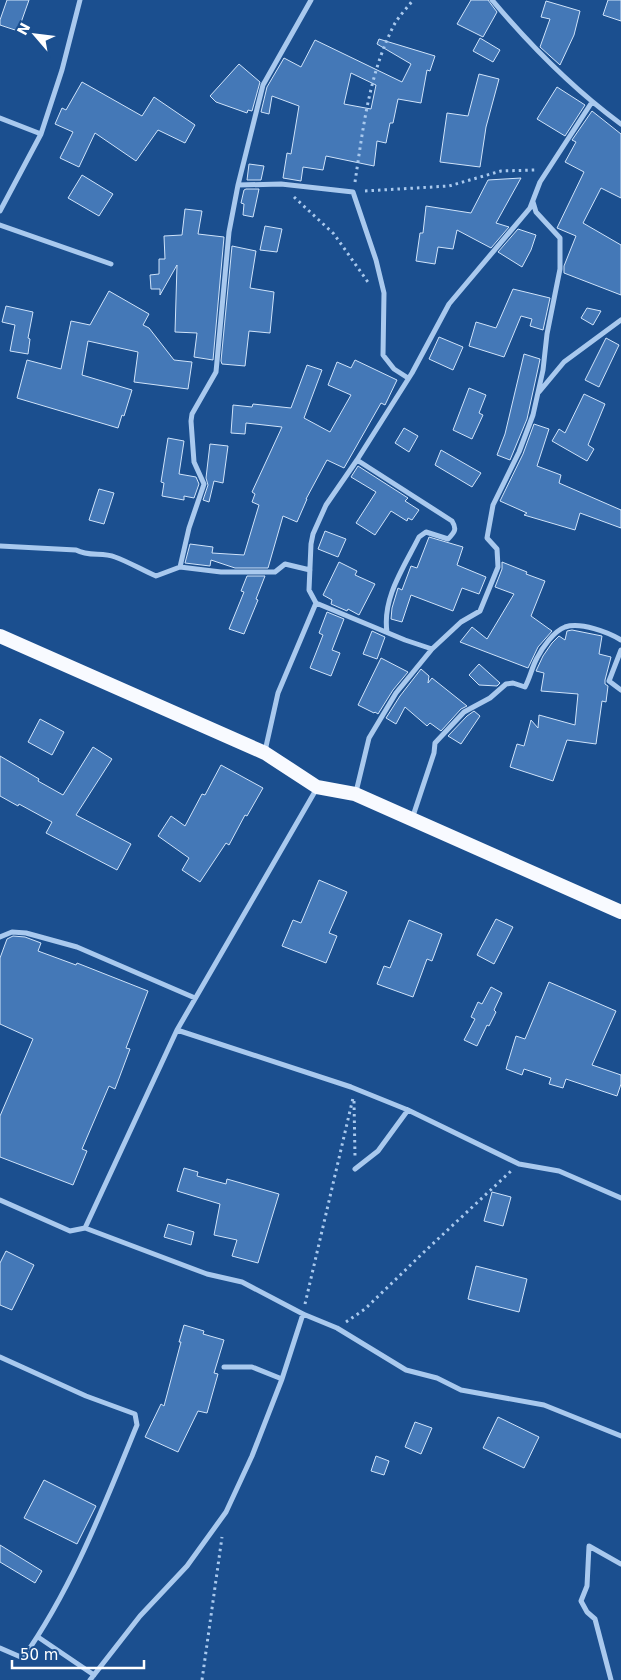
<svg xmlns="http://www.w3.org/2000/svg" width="621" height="1680" font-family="'DejaVu Sans',sans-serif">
<rect width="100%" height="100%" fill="#1b4f8f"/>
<!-- building -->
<path fill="#4478b7" stroke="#cfe3fa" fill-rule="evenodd" d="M7 0H29L18 31 0 25V20Z
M471 0H488L497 12 483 37 457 24Z
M608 0H621V21L603 15Z
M546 1 580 11 574 35 560 65 540 47 550 19 541 17Z
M480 38 500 50 493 62 473 51Z
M379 39 435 56 430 71 427 70 421 103 398 99 393 123H390L386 143 377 141 374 166 326 156 323 170 303 167 301 181 283 178 287 153 291 154 299 106 272 96 269 114 261 112 267 87 284 58 301 67 315 40 402 82 411 64 377 44ZM351 73 376 85 371 109 344 104Z
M239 64 260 82 252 111 248 110 247 113 216 102 210 96Z
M479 74 499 79 486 127 480 167 440 162 447 113 468 116Z
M82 82 142 116 154 97 195 125 185 143 158 130 136 161 95 133 79 167 60 158 73 132 55 124 62 108 66 110Z
M557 87 585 105 565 136 537 119Z
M592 111 621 134V198L601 188 583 223 621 245V295L564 273V266L576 236 557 228 584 172 565 162 576 142 572 140Z
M249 164 264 166 261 180H247Z
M82 175 113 194 99 216 68 198Z
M521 178 496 223 509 227 491 248 457 230 453 249 438 247 435 264 416 261 420 233H423L426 206 471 213 488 180Z
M246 189H259L253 217 243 215 244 204 241 203 244 190Z
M185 209 202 211 198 234 224 237 213 360 194 357 197 333 175 332 177 265 160 295V289H151L150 275 159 274V259H165L164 236 182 235Z
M265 226 282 229 277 252 260 250Z
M518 229 536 235 531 250 522 267 498 252Z
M232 246 256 251 250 288 274 292 270 333 249 331 245 366 222 364 221 361Z
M513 289 550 298 543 330 530 326 532 319 521 316 504 357 469 346 476 322 496 328Z
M109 291 149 314 143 325 149 328 174 360 192 362 188 389 134 382 138 352 88 341 82 375 132 390 124 416 122 415 118 428 17 398 27 360 61 369 71 321 90 325Z
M6 306 33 312 28 338 30 339 28 354 10 351 15 325 2 322Z
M587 308 601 311 593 325 581 318Z
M439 337 463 347 453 370 429 359Z
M606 338 619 345 599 387 585 380Z
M524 354 540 359 539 364 527 419 510 460 497 455 505 434Z
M355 360 397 380 385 405 381 403 344 468 327 460 306 499H307L297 522 283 516 268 568H235L211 560 210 566 185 563 190 544 213 547 212 553 244 555 259 505 252 502 255 494 252 492 282 427 246 423 245 434 231 433 233 405 252 407 253 404 291 408 307 365 322 370 304 418 330 432 351 395 328 385 337 362 351 368Z
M469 388 486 395 479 413 483 415 472 439 453 430Z
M584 394 605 404 588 445 594 449 587 461 552 441 559 429 565 433Z
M534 424 549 429 537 466 561 475 559 483 621 510V528L580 513 575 530 524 515 527 513 500 501 523 454Z
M404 428 418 436 409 452 395 443Z
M168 438 184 441 179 474 196 477 199 484 194 498 184 496V500L162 496 164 483 161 482Z
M210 444 228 446 223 483 214 481 209 502 203 500 208 485 206 478Z
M441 450 481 473 472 487 435 465Z
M358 466 408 498 405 501 419 510 412 520 408 518 407 521 391 511 375 535 356 523 376 492 351 477Z
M99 489 114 493 104 524 89 520Z
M325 531 346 539 338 557 318 549Z
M429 537 463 547 457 565 486 577 479 594 462 588 453 611 411 595 402 622 391 619 392 608 398 588 402 590 411 566 417 568Z
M339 562 357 571 355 575 375 584 359 615 348 609 347 611 331 604 332 600 323 595Z
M502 562 527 572 526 574 545 581 531 616 552 631 538 647 528 668 460 642 472 627 487 639 514 594 495 587 502 569Z
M247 576H265L256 599 258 600 244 634 229 629 244 592 241 591Z
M327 612 344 619 332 650 340 653 331 676 310 668 323 635 319 633Z
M572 630 602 636 599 654 611 657 605 680V684L608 686 606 702 602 701 596 744 567 740 553 781 510 767 517 744 524 746 531 720 538 728 539 715 575 725 578 694 541 691 544 673 536 671 543 656 552 643 559 636 565 640 567 631Z
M372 631 385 637 377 659 363 654Z
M381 658 408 672 393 690 378 714 375 712 374 713 358 705Z
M479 664 500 683 497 686 479 685 469 675Z
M421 669 429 676 428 683 432 678 467 706 461 709 441 731 430 723 427 726 405 707 396 724 386 718 400 696Z
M474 711 480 716 461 744 448 736 467 716Z
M40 719 64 732 52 755 28 742Z
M93 747 112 759 76 815 131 844 117 870 46 833 52 822 19 804 18 806 0 796V756L39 779 38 781 63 795Z
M221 765 263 788 247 816 245 815 229 845 226 843 200 882 182 870 189 858 158 836 171 816 185 826 202 794 205 795Z
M319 880 347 892 329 933 337 936 326 963 282 946 293 920 301 923Z
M496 919 513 927 494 964 477 955Z
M409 920 442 934 432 961 427 959 413 997 377 984 384 966 390 968Z
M13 936 25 937 41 943 38 951 76 965 77 963 148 991 126 1048 130 1049 115 1089 109 1086 82 1149 87 1151 73 1185 0 1157V1116L33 1039 0 1024V958L7 939Z
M549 982 616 1011 592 1065 621 1075V1084L617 1096 566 1079 563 1088 549 1084 551 1078 524 1069 522 1075 506 1069 516 1036 525 1039Z
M491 987 502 993 494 1010 496 1012 489 1026 487 1025 477 1046 464 1040 475 1019 471 1017 478 1002 482 1004Z
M184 1168 198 1172 197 1176 226 1184 227 1179 279 1194 258 1263 232 1256 237 1240 214 1235 220 1204 177 1191Z
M492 1192 511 1197 503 1226 484 1221Z
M168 1224 194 1232 191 1245 164 1237Z
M6 1251 34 1265 12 1310 0 1305V1263Z
M476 1266 527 1279 519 1312 468 1299Z
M184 1325 204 1331 203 1334 224 1340 214 1373 218 1374 207 1413 198 1411 178 1452 145 1437 161 1404 164 1406 181 1342H179Z
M498 1417 539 1437 524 1468 483 1448Z
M415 1422 432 1428 421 1454 405 1447Z
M376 1456 389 1461 384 1475 371 1471Z
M44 1480 96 1506 77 1544 24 1518Z
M0 1545 42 1571 35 1583 0 1562Z"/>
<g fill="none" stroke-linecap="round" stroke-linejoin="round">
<!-- path -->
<path stroke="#a9c9ee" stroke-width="3" stroke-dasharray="2.5 4" stroke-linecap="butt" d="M355 182C363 129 369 74 394 25 399 16 407 8 413 0
M365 191 449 186 501 171 536 170
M294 197 334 234 370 285
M354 1101 355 1157
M305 1304 353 1098
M346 1322 365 1309 424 1252 511 1171
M202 1680 222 1537"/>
<!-- minor -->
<path stroke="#a9c9ee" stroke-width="5" d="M492 0C530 45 573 89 621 124
M0 118 41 134
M238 185 281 184 353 192 376 260 384 293 383 355 394 369 408 378
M0 211 41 134 62 70 80 0
M0 225 111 264
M539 392 564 362 621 320
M357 460 452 521C457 529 455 532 448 539L426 532 419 537C404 567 382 598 387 632
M0 546 76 550C89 557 102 552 115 557 129 562 142 570 156 576L180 567 221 572H275L285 564 310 570
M180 567 189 528 204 484 194 462 191 421 192 414 216 372 229 232 238 185 263 85 311 0
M432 649 405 640 316 603 309 590 311 544 313 534 326 505 357 460 412 373 449 304 530 208 540 182 592 102
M621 650 609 681 621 690
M265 751 278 693 316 603
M356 792 369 738 396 693 432 649 461 622 480 611 498 567 497 549 487 538 493 505 519 452 533 415 543 370 547 334 560 269V238L536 212 533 202
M412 819 434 753 435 743 464 712 490 698 506 684 513 683 525 687C530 678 532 667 537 658 542 648 554 631 565 627 581 622 608 632 621 640
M0 937 12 932 26 933 77 947 195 998
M177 1030 351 1087 408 1110 519 1164 559 1171 621 1198
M355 1169 378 1151 408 1110
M0 1200 70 1231 85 1228 177 1030 317 788
M85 1228 207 1274 242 1282 303 1314 337 1328 406 1370 437 1378 461 1390 544 1405 621 1436
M0 1357 86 1396 135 1414 137 1425C104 1505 73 1587 23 1658L0 1648
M282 1379 303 1314
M38 1637 94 1675
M90 1680 140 1616 187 1566 226 1512 252 1456 282 1379 252 1367H224
M611 1680 595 1619 587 1612 581 1601 587 1586 589 1546 621 1564"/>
<!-- trunk -->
<path stroke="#f8faff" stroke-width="14" d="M0 636 265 753 317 787 355 794 621 912"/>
</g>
<!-- north arrow -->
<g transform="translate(35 35) rotate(298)" stroke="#1b4f8f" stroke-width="4" paint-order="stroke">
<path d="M0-4L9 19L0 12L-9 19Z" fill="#ffffff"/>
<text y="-8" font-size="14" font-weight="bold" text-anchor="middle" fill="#ffffff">N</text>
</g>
<!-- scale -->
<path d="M12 1660v8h132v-8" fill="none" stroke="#ffffff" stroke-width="2.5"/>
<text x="20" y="1660" font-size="15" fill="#ffffff" stroke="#1b4f8f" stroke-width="4" paint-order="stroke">50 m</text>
</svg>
